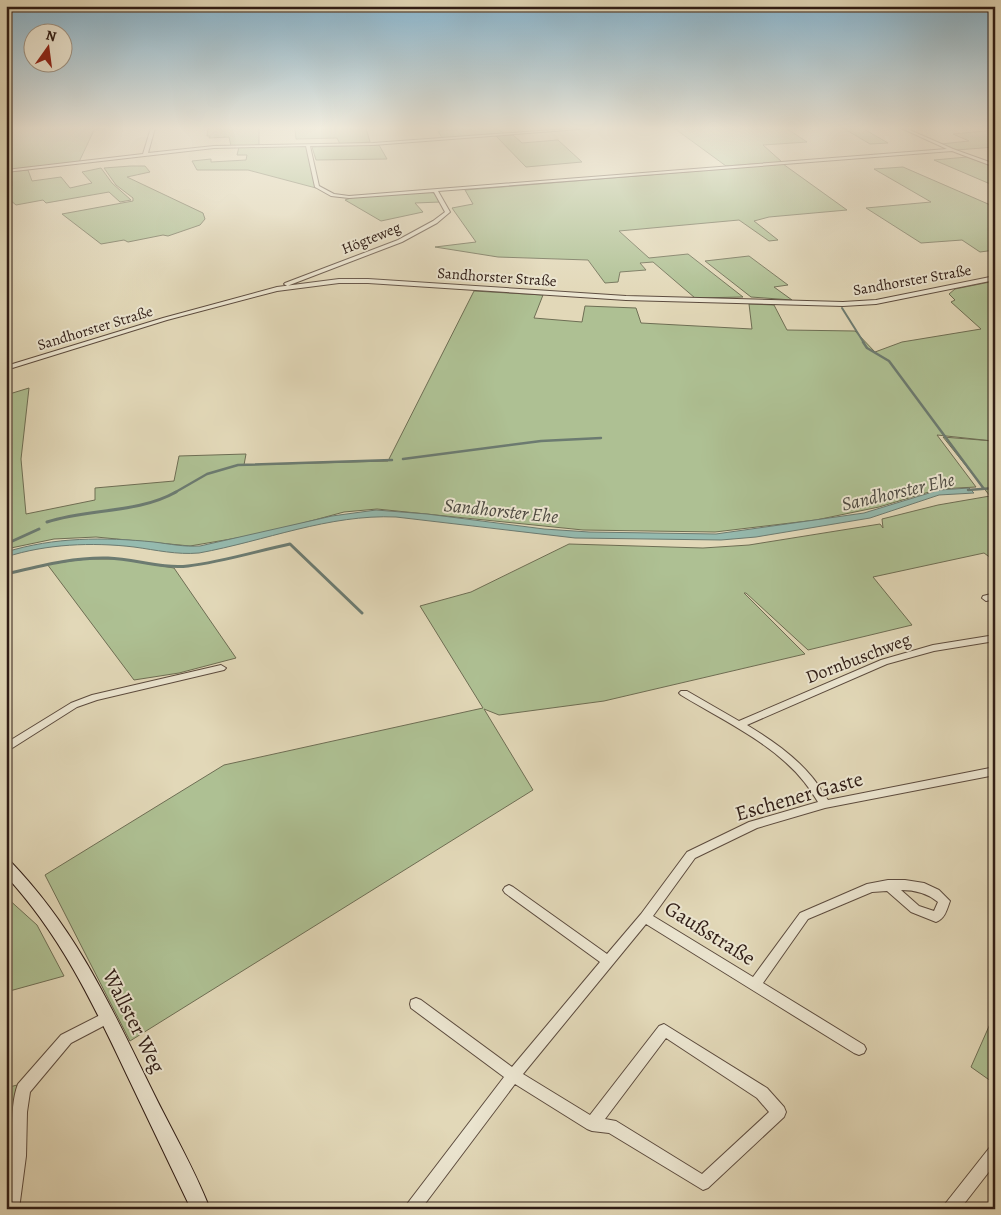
<svg xmlns="http://www.w3.org/2000/svg" width="1001" height="1215" font-family="Alegreya,serif">
<rect width="100%" height="100%" fill="#e2d8b8"/>
<filter id="stains"><feTurbulence type="fractalNoise" baseFrequency=".004" numOctaves="4"/><feColorMatrix values="0 0 0 0 .2 0 0 0 0 .09 0 0 0 0 .02 0 0 0 .5 -.17"/></filter>
<radialGradient id="worn" r=".72"><stop offset=".6" stop-color="#630" stop-opacity="0"/><stop offset="1" stop-color="#630" stop-opacity=".3"/></radialGradient>
<!-- green -->
<path fill="#aec093" stroke="#6e6e54" d="M6 128H95L79 162 6 170Z
M208 128H259V145L231 146 229 137 209 138 210 136H207Z
M295 128H366L370 142 340 144 337 138 296 139Z
M456 128H495L504 133 442 138 438 131 457 130Z
M674 128H786L807 142 763 145 782 162 726 166Z
M843 128H862L888 143 870 144Z
M995 130V147L956 150 941 144 969 141 953 134Z
M513 135 522 143 558 140 582 162 526 167 496 136Z
M379 145 387 159 316 160 312 147Z
M304 146 307 147 316 188 248 170H197L192 161 211 159V162L246 160 247 155H237L239 147Z
M967 157 995 167V186L934 160Z
M783 164 847 210 769 217 754 221 778 240 769 241 739 220 619 231 649 258 688 254 743 297 695 298 653 262 640 263 646 270 620 272 618 282 605 283 588 260 498 257 435 247 476 242 452 208 473 204 465 190Z
M131 166H145L150 172 127 177 203 213 205 219 200 225 168 236 163 235 128 242 124 240 101 244 62 214 133 201V198L116 185 104 168Z
M903 167 995 207V250L980 252 962 240 921 243 866 208 931 202 874 169Z
M101 168 112 183 131 200 120 202 109 192 46 203 43 200 16 205 10 200H6V187L12 186V182L6 172 28 170 32 181 61 177 70 188 92 183 82 172Z
M433 192 440 202 415 203 423 212 381 221 345 200 354 197Z
M749 256 788 285 774 287 792 300 751 297 705 261Z
M995 281V561L984 553 873 577 912 625 808 650 746 593H744L805 654 604 701 499 715 484 709 533 790 130 1041 45 875 224 765 483 708 420 606 471 592 569 544 703 548 749 545 880 524 883 528 882 519 938 505 990 496 943 437 993 441 937 435 976 487 939 489 879 507 816 520 715 532 583 530 377 509 344 512 266 533 190 546 96 537 54 539 6 549V395L29 388 21 459 26 514 95 500V488L174 481 179 456 246 454 244 465 388 461 474 291 543 295 534 318 582 322 585 306 636 308 641 323 752 329 749 304 774 305 787 330 855 331 875 352 902 342 981 329 951 302 955 300 949 294 955 289Z
M87 559H120L174 568 236 658 179 673 134 680 47 564Z
M6 897 37 925 64 976 6 992Z
M994 1015H995V1084L971 1067Z
M17 1085 12 1167 6 1202V1088Z"/>
<!-- water -->
<path fill="#95baaf" stroke="#6c7b71" d="M969 488 974 493 939 495 870 518 756 537 721 540 575 538 396 517C329 514 265 541 199 553 177 555 156 550 134 547 92 542 46 544 6 557V552C54 537 104 537 154 542 170 544 184 547 200 546L332 516 376 510 427 514 544 529 589 532 716 534 864 513 939 490Z"/>
<g fill="none" stroke-linecap="round" stroke-linejoin="round">
<!-- stream-far2 -->
<path stroke="#6c7b71" stroke-width="2" d="M842 308 864 343"/>
<!-- stream-far1 -->
<path stroke="#6c7b71" stroke-width="2.5" d="M863 342 867 348 889 361 984 489
M403 459 541 441 601 438
M968 490 995 488
M174 493 207 474 238 465 392 460"/>
<!-- stream -->
<path stroke="#6c7b71" stroke-width="3" d="M47 522C88 508 137 514 176 492
M6 544 39 529
M6 574C40 566 73 557 108 558 135 559 162 569 188 566 222 562 257 551 290 544L362 613"/>
<!-- street casing -->
<g stroke="#5c4b3e" stroke-width="2">
<path id="street" d="M151 128H155L148 153 214 146 373 143 581 128H593L373 145 310 146 319 186 334 194 349 196 947 149 901 128H905L953 149 995 164V167L952 151 438 191 450 212 437 223 402 242 287 286 284 284 285 283 398 240 433 221 445 212 434 192 349 198 331 196 315 187 306 146 214 148 6 172V170L143 154Z
M995 276V280L876 304 843 306 626 300 368 283H339L277 291 167 320 6 370V366L163 318 277 287 339 279H368L626 296 843 302 876 300Z
M995 593V599L986 601 982 598 983 596Z
M995 635V641L934 651 887 664 747 725C770 739 794 755 812 777 818 784 822 792 828 800L995 767V775L825 808 757 828 695 858 653 916 753 977 800 913 867 884 888 880H905L924 883 939 890 950 901C947 909 945 919 936 922L911 912 887 891 872 892 808 919 763 983 864 1045 866 1049 864 1053 859 1055 854 1053 646 924 523 1074 590 1115 659 1026 664 1024 767 1088 784 1107 786 1112 784 1117 708 1188 703 1190 609 1133 592 1131 587 1129 515 1084 421 1209H405L407 1204 504 1077 411 1008 410 1004 411 1000 416 998 421 1000 512 1067 600 962 505 893 503 890 505 887 509 885 513 887 607 954 641 914 687 852 749 822 818 802C814 796 810 789 805 783 775 744 722 720 681 695L679 693 681 691H687L739 721 881 660 933 645ZM901 890C915 890 927 893 938 902L934 911 919 906ZM666 1038 757 1098 769 1112 702 1174 616 1121 605 1119Z
M221 665 226 668 224 670 97 700 77 707 6 752V743L71 703 92 695Z
M108 1011 113 1013 114 1017 113 1021 71 1043 30 1092 27 1112 26 1156 19 1209H6C6 1190 11 1173 12 1154 13 1133 10 1104 18 1084L61 1035Z
M995 1145V1164L960 1209H943L945 1204 990 1147Z"/>
</g>
<!-- secondary casing -->
<g stroke="#2f1c15" stroke-width="2">
<path id="secondary" d="M6 860 11 862C77 931 110 1005 152 1090 171 1129 194 1168 210 1209H191C169 1163 147 1117 125 1071 92 1001 59 933 6 876Z"/>
</g>
<!-- street -->
<use href="#street" fill="#ece6d1" fill-rule="evenodd"/>
<!-- secondary -->
<use href="#secondary" fill="#ece6d1" fill-rule="evenodd"/>
</g>
<!-- sky -->
<linearGradient id="sky" x2="0" y2="1"><stop stop-color="#87b6d1"/><stop offset="0.43" stop-color="#f2eddf"/><stop offset="1" stop-color="#f2eddf" stop-opacity="0"/></linearGradient>
<rect width="1001" height="298" fill="url(#sky)"/>
<g text-anchor="middle" dominant-baseline="central" stroke-width="4" stroke-linejoin="round" paint-order="stroke">
<!-- far-street labels -->
<g font-size="15" fill="#2f1c15" stroke="#ece6d1">
<text transform="translate(371 238) rotate(-22)">Högteweg</text>
<text transform="translate(497 277) rotate(4)">Sandhorster Straße</text>
<text transform="translate(912 280) rotate(-10)">Sandhorster Straße</text>
<text transform="translate(95 328) rotate(-17)">Sandhorster Straße</text>
</g>
<!-- street labels -->
<g font-size="18" fill="#2f1c15" stroke="#ece6d1">
<text transform="translate(858 658) rotate(-21)">Dornbuschweg</text>
</g>
<!-- water labels -->
<g font-size="19" font-style="italic" fill="#4e4b43" stroke="#ece6d1">
<text transform="translate(898 492) rotate(-13)">Sandhorster Ehe</text>
<text transform="translate(501 511) rotate(6)">Sandhorster Ehe</text>
</g>
<!-- near-street labels -->
<g font-size="21" fill="#2f1c15" stroke="#ece6d1">
<text transform="translate(799 796) rotate(-16)">Eschener Gaste</text>
<text transform="translate(710 933) rotate(32)">Gaußstraße</text>
<text transform="translate(134 1021) rotate(63)">Wallster Weg</text>
</g>
</g>
<!-- margin -->
<rect width="1001" height="1215" fill="none" stroke="#e2d8b8" stroke-width="25"/>
<rect x="8" y="8" width="986" height="1200" fill="none" stroke="#2f1c15" stroke-width="2.5"/>
<rect x="12" y="12" width="976" height="1190" fill="none" stroke="#2f1c15"/>
<!-- north arrow -->
<g transform="translate(48 48) rotate(14)"><circle r="24" fill="#ece6d1" stroke="#a09586"/>
<path d="M0-4L9 19L0 12L-9 19Z" fill="#8f2418"/>
<text y="-8" font-size="14" font-weight="bold" text-anchor="middle" fill="#2f1c15">N</text>
</g>
<rect width="100%" height="100%" filter="url(#stains)"/>
<rect width="100%" height="100%" fill="url(#worn)"/>
</svg>
